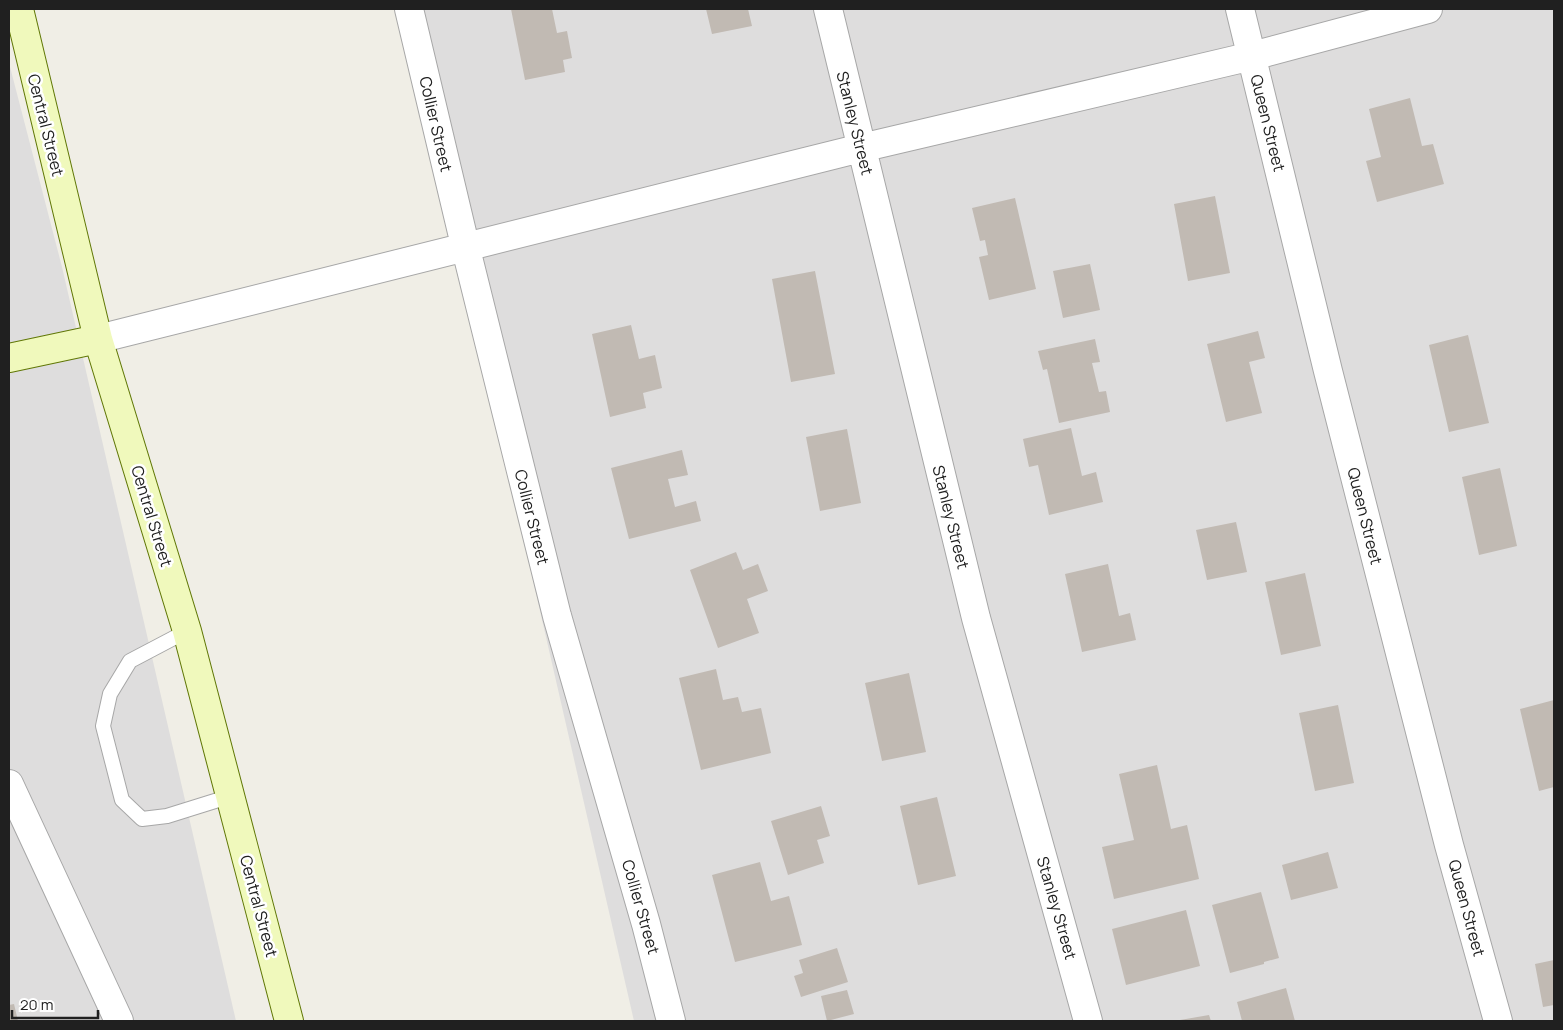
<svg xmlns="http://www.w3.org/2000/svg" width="1563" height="1030" font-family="Manrope,sans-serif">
<rect width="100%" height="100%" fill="#f0eee6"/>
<!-- residential -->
<path fill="#dedddd" d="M402 9H1554V1021H634Z
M9 63 62 267 236 1021H9Z"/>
<!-- building -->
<path fill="#c1bab3" d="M511 9H552L557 33 567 31 572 58 563 60 565 72 525 80Z
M706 9H748L752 26 712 34Z
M1410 98 1422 146 1433 144 1444 184 1377 202 1366 161 1381 157 1369 109Z
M1215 196 1230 273 1188 281 1174 204Z
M1015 198 1036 289 989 300 979 257 988 255 985 240 980 241 972 208Z
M1090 264 1100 310 1063 318 1053 271Z
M815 271 835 374 791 382 772 279Z
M631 325 639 359 655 355 662 388 643 393 646 408 610 417 592 334Z
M1258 331 1265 358 1249 362 1262 413 1226 422 1207 344Z
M1468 335 1489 423 1449 432 1429 345Z
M1095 339 1100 362 1092 363 1099 392 1106 391 1110 412 1059 423 1047 369 1043 370 1038 351Z
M1071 428 1082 476 1096 472 1103 502 1049 515 1038 465 1029 467 1023 439Z
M847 429 861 503 820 511 806 437Z
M682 450 688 475 668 479 675 507 696 501 701 521 629 539 611 468Z
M1500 468 1517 546 1479 555 1462 477Z
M1236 522 1247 572 1207 580 1196 530Z
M736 552 743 570 758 564 768 591 747 599 759 633 718 648 690 570Z
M1108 564 1119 616 1130 613 1136 640 1082 652 1065 574Z
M1305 573 1321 646 1281 655 1265 582Z
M716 669 723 700 738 697 742 712 761 708 771 753 701 770 679 678Z
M909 673 926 752 882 761 865 683Z
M1554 700V787L1539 791 1520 709Z
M1338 705 1354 783 1315 791 1299 713Z
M1157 765 1171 829 1187 825 1199 879 1114 899 1102 847 1134 840 1119 774Z
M937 797 956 876 918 885 900 806Z
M821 806 830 836 817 840 824 863 788 875 771 821Z
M1328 852 1338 888 1291 900 1282 865Z
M760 862 771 901 789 896 802 945 735 962 712 875Z
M1261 892 1279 958 1264 962V964L1230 973 1212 905Z
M1186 910 1200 966 1126 985 1112 929Z
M837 948 848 982 801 997 794 976 803 973 799 960Z
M1554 960V1005L1543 1007 1535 964Z
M1286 988 1295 1021H1242L1237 1002Z
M847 990 854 1014 827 1021 821 996Z
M14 1004 18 1021H9V1005Z
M1209 1015 1211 1021H1180V1020Z"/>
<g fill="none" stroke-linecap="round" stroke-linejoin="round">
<!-- lane casing -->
<g stroke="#a7a7a7" stroke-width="16">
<path id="lane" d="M187 631 130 661 110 694 103 726 122 800 142 819 167 816 231 796"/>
</g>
<!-- street casing -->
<g stroke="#a7a7a7" stroke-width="30">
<path id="street" d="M409 9 465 245 557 616 646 924 671 1021
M828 9 976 618 1088 1021
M1240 9 1328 371 1449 845 1498 1021
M98 339 861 148 1252 56 1428 9
M9 784 119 1021"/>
</g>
<!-- secondary casing -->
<g stroke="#607706" stroke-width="30">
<path id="secondary" d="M19 9 98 339 187 631 289 1021
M9 358 98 339"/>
</g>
<!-- lane -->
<use href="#lane" stroke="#fff" stroke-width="14"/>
<!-- street -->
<use href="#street" stroke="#fff" stroke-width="28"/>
<!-- secondary -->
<use href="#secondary" stroke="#f0f9bc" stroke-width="28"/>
</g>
<g text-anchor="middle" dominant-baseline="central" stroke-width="5" stroke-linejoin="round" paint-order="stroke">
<!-- street labels -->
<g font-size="16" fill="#202020" stroke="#fff">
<text transform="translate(855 123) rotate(76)">Stanley Street</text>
<text transform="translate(1268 123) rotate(76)">Queen Street</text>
<text transform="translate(436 124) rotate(77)">Collier Street</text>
<text transform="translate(46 125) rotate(76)">Central Street</text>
<text transform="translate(152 516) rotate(73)">Central Street</text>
<text transform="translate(1365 516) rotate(76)">Queen Street</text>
<text transform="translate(532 517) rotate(76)">Collier Street</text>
<text transform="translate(951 517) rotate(76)">Stanley Street</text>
<text transform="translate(259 906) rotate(75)">Central Street</text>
<text transform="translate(641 907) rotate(74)">Collier Street</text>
<text transform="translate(1057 908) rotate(74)">Stanley Street</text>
<text transform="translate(1467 908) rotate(75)">Queen Street</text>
</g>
</g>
<!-- border -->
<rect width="1563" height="1030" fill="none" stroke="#202020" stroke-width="20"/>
<!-- scale -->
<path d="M12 1010v8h86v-8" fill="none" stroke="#202020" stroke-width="2.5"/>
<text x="20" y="1010" font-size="15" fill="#202020" stroke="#ffffff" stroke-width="4" paint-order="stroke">20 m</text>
</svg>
